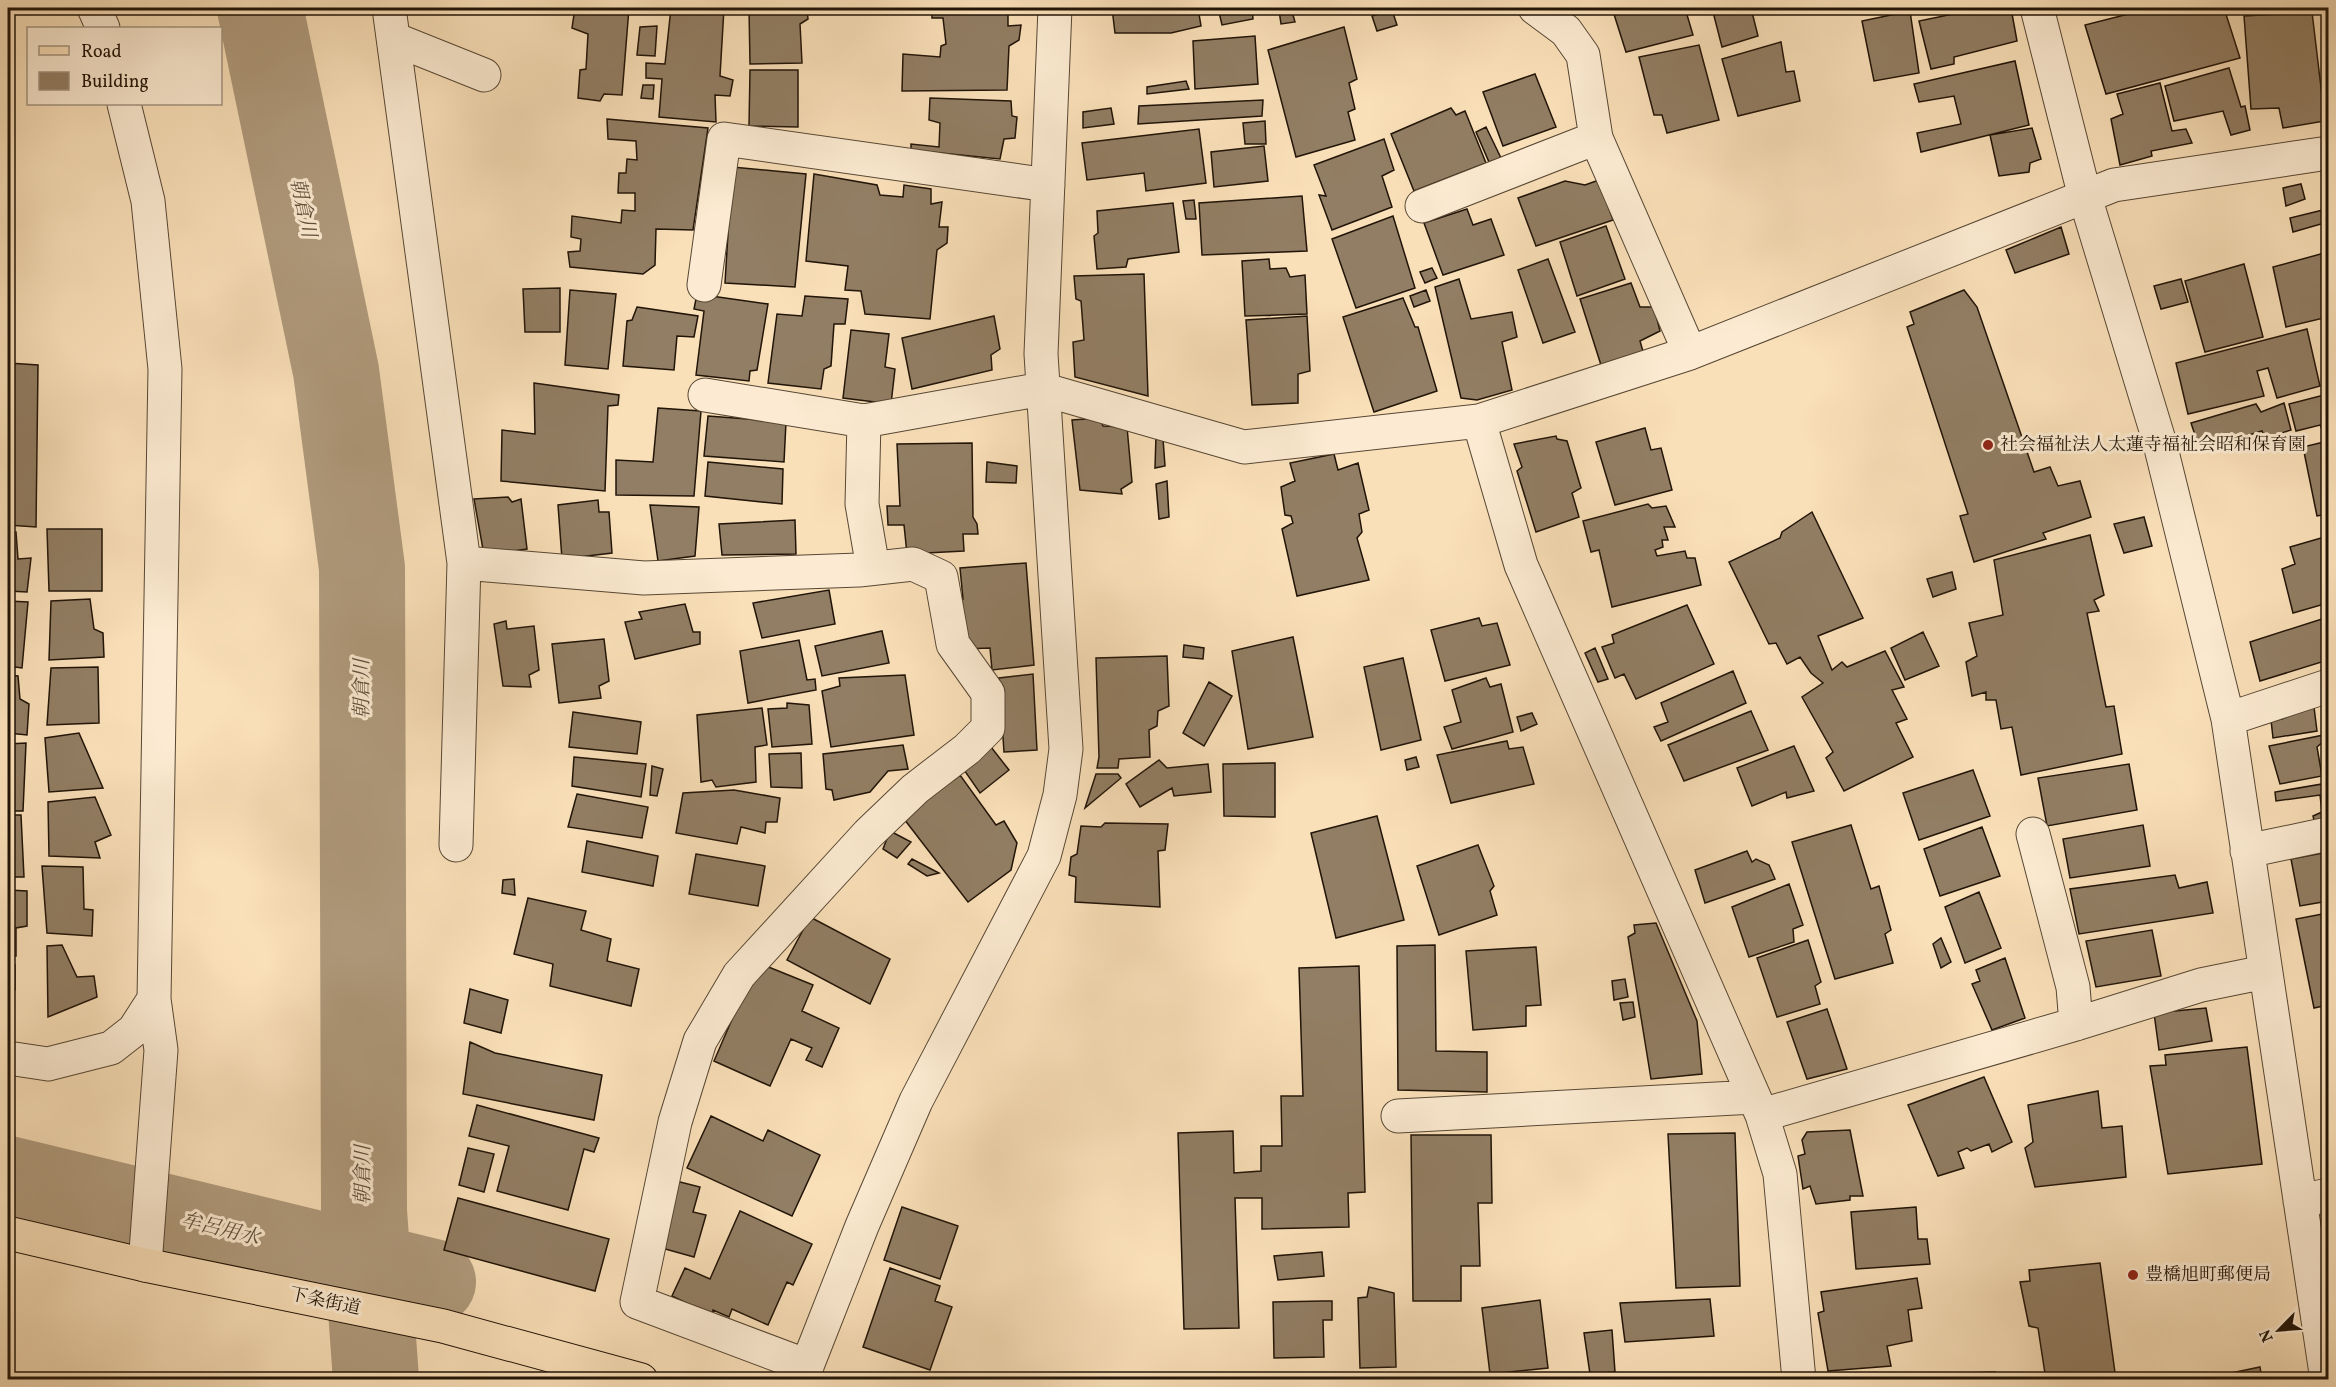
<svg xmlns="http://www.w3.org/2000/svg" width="2336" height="1387" font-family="Vollkorn,'Noto Serif JP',serif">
<rect width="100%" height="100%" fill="#fae0b9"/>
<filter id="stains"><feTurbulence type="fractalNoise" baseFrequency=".00333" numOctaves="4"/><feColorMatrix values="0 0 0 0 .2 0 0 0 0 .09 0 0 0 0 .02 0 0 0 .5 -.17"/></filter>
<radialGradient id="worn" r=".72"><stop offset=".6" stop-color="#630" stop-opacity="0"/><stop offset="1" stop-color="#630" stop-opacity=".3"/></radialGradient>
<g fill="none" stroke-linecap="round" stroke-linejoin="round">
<!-- river -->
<path stroke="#b09b7d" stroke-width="86" d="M260 8 336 371 362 568 364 1211 376 1380
M8 1179 433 1282"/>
</g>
<!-- building -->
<path fill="#927e64" stroke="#211408" stroke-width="1.5" d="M575 8H629L622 95 604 94 600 101 578 98 580 70 586 69 588 34 572 28Z
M645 8H667L666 14 644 12Z
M671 8H724L720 76 733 80 730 96 715 95 716 122 659 117 662 79 646 78V63L665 64Z
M749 8H807L808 19 800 24 802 63 750 64Z
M932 8H1008V26L1021 25 1019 40 1009 46 1007 90 902 91 903 54 940 57 941 46 946 44 943 18H932Z
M1112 8H1198L1201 26 1171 33H1115Z
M1218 8H1252L1253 19 1222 25Z
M1291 8 1295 22 1281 24 1279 10Z
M1612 8H1685L1693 35 1626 52Z
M1712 8H1751L1758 36 1722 47Z
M1982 8H2011L2017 41 1954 57V64L1931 69 1919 21Z
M2152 8H2224L2240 58 2106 94 2085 25Z
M1392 10 1397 25 1377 31 1372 16Z
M1910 11 1919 73 1874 81 1862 21Z
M2312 12 2325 121 2283 128 2279 108 2251 109 2244 16Z
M657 26 655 56 637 55 640 27Z
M1344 27 1357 79 1349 83 1355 109 1348 112 1355 140 1296 157 1268 50Z
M1255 36 1258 84 1195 89 1193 41Z
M1781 42 1786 72 1794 71 1800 101 1738 116 1722 59Z
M1699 45 1719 120 1667 133 1662 115H1654L1639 57Z
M2015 61 2029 125 1921 152 1917 133 1961 124 1954 96 1919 102 1914 84Z
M2229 68 2241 107 2245 106 2250 130 2231 135 2223 111 2174 121 2165 86Z
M750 70H798V127L749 126Z
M1535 74 1556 127 1503 146 1483 92Z
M1186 81 1189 89 1147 94V87Z
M2160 83 2172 131 2186 129 2192 143 2151 151 2152 156 2120 165 2111 119 2123 114 2117 94Z
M643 85H654L653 99 641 98Z
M930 98 1011 101 1012 116 1017 117 1015 138 1004 139 1000 159 911 150V144L939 147 940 123 929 120Z
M1263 100 1262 116 1138 124 1139 106Z
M1111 108 1114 124 1083 128V112Z
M1451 108 1456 115 1465 111 1486 163 1414 191 1391 134Z
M607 119 708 128 693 230 656 229 655 265 643 274 570 267 568 252 580 251 581 239 571 237 572 216 621 223 622 210 635 211V193H618L619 173H626L627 159 637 160 636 141 608 139Z
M1265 121 1266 144H1245L1243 123Z
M1486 127 1501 158 1489 162 1476 132Z
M2032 128 2041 159 2030 163 2029 172 1999 176 1990 135Z
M1199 129 1206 183 1146 191 1144 173 1087 180 1082 143Z
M1384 139 1394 170 1382 176 1392 207 1332 230 1319 195 1326 196 1314 165Z
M1264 146 1268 181 1214 187 1211 152Z
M732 167 806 174 795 287 725 283Z
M814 174 877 185 880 195 903 197 904 185 931 189V204L942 202 939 227H948L947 243 937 250 930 319 865 314 861 291 845 290 848 266 806 261Z
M1599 180 1613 220 1536 246 1518 198 1565 181 1585 185Z
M2301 184 2305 199 2286 206 2283 188Z
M1302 196 1307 251 1202 255 1199 203Z
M1194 200 1196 219H1186L1183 201Z
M1173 203 1179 252 1128 259 1126 267 1097 269 1094 236 1098 233 1097 211Z
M1467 209 1473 225 1491 219 1504 255 1443 275 1424 223Z
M2327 209 2328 222 2293 232 2290 218Z
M1393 216 1415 288 1356 308 1332 239Z
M1606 226 1625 279 1577 296 1560 242Z
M2061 227 2069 254 2015 273 2006 250Z
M2328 252V317L2286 327 2273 267Z
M1269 259 1270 269 1286 268 1290 277 1305 275 1307 314 1245 316 1242 261Z
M1548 259 1575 332 1543 343 1518 270Z
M2244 264 2263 337 2205 352 2185 281Z
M1432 268 1437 278 1425 283 1420 272Z
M1144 274 1148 396 1075 377 1073 342 1084 340 1081 301 1076 299 1074 276Z
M1459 279 1471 319 1512 312 1517 337 1502 342 1512 390 1477 400 1461 398 1435 287Z
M2181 279 2188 302 2161 309 2154 286Z
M1631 283 1640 307H1654L1660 331 1640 341 1644 355 1601 365 1580 299Z
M560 288V332H525L523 289Z
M570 290 616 294 608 369 565 365Z
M1426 290 1430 301 1414 307 1410 296Z
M1964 290 1977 307 2034 472 2050 467 2058 486 2080 481 2091 517 2043 533 2046 539 1974 562 1960 516 1968 514 1907 327 1914 324 1910 312Z
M697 294 768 304 757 370 750 371 749 381 696 375 704 311 694 309Z
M805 296 848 299 845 324H834L831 366 824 369 821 389 768 383 777 314 802 316Z
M1403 298 1415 327H1418L1437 391 1374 412 1343 317Z
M637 307 698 316 694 337 677 336 674 370 623 366 627 321 632 320Z
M994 316 1000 349 991 355 992 370 912 389 902 338Z
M1307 316 1310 371 1298 374V403L1252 405 1246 320Z
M2307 329 2320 386 2277 398 2268 368 2257 371 2264 396 2188 414 2176 363Z
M851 330 889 334 885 367 895 369 891 404 843 398Z
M8 363 38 365 36 527 8 525Z
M534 383 619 395 618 405 608 406 605 491 501 481 502 430 535 434Z
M2328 394V434L2325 435 2320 425 2296 431 2289 404Z
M2284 403 2291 430 2265 438 2262 431 2200 450 2191 423 2256 404 2261 412Z
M658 408 701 411 694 496 616 495V460L653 462Z
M708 416 786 422 784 462 704 456Z
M1100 418 1103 426 1127 427 1132 482 1121 489 1122 494 1080 490 1072 420Z
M1645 428 1651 450 1661 448 1672 490 1615 505 1596 442Z
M1156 435 1163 439 1165 466 1155 468Z
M1556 436 1557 439 1567 441 1581 488 1572 493 1579 517 1536 532 1517 471 1522 467 1514 444Z
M2328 441V514L2317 516 2303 447Z
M972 443 973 517 977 524 978 534H963L964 551 907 554 904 525H888L887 506H900L897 444Z
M1334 454 1338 470 1358 463 1369 510 1359 514 1362 532 1357 538 1369 580 1297 596 1282 529 1293 523 1291 516 1285 515 1281 487 1295 481 1290 463Z
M708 462 783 469 782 504 705 496Z
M987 462 1017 466 1016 483 986 482Z
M1167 481 1169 517 1159 519 1156 484Z
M508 497 512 502 521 499 527 549 484 555 474 499Z
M598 500 599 512H609L612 553 562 559 558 505Z
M1648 504 1652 508 1666 506 1675 527H1664L1668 540H1662L1663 547 1655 550 1657 556 1685 551 1687 558H1695L1701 585 1612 607 1599 550 1591 552 1583 521Z
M650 505 699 507 695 556 658 561Z
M1812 512 1863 618 1818 636 1832 670 1842 662 1847 667 1885 651 1904 687 1892 690 1907 719 1896 723 1913 757 1844 791 1826 758 1833 752 1802 697 1823 683 1811 673 1800 657 1787 664 1776 643 1769 644 1729 562 1780 538 1782 532Z
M2144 517 2152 546 2124 553 2114 524Z
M795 520 796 554 722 555 719 524Z
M47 529H102V591H49Z
M8 532H16L18 559 31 558 27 592 8 591Z
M2090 535 2104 595 2094 600 2099 611 2087 613 2106 707 2114 706 2122 754 2021 775 2012 727 2001 729 1996 700H1986V692L1972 696 1966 662 1977 656 1969 623 2003 615 1994 560Z
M2328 536V603L2293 613 2282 569 2295 564 2290 547Z
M1026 563 1034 665 992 670 990 648 963 649 952 600 963 599 960 568Z
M1952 572 1956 589 1933 597 1927 579Z
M829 590 835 624 762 638 753 603Z
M90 599 94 629 103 633 104 657 49 660 51 601Z
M8 601 28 602 22 668 8 666Z
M685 604 693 632H700V644L635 659 625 622 642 619 639 612Z
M1687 605 1714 664 1636 699 1624 674 1615 678 1602 647 1614 643 1612 635Z
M2328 617V660L2260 681 2250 642Z
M1479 618 1482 626 1497 623 1510 665 1445 681 1431 630Z
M506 621 507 629 534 626 539 670 529 675 531 687 503 686 494 624Z
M882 631 889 663 822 676 815 646Z
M1923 632 1939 666 1905 680 1891 648Z
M1293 637 1313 737 1248 749 1232 651Z
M604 639 609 681 599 686 601 698 559 703 552 644Z
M799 640 807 680 815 679 816 690 748 703 740 651Z
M1184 645 1204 648 1203 659 1183 657Z
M1595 648 1608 679 1598 682 1585 653Z
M1167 656 1169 706 1158 711 1157 726 1149 730 1150 757 1119 759 1118 768H1097L1099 757 1096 658Z
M1403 658 1421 740 1381 750 1364 667Z
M98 667 99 723 47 725 51 668Z
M1733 671 1746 703 1661 741 1654 727 1668 722 1661 703Z
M1033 674 1037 750 1004 752 999 678Z
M8 675 18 676 20 699 29 704 27 735 8 733Z
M905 675 914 735 831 747 822 691 840 686 839 678Z
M1486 678 1490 687 1501 684 1513 732 1452 749 1444 727 1461 722 1452 690Z
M1209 682 1232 696 1204 746 1183 733Z
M787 703 809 705 812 744 772 747 768 709 787 708Z
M2314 707 2317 731 2273 738 2271 720 2282 719 2278 712Z
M762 708 767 745 755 747 756 782 716 787 712 780 701 782 697 715Z
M1751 711 1768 750 1684 781 1668 745Z
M573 712 641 722 637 754 569 747Z
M1532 713 1537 724 1521 731 1517 717Z
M79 733 103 788 49 792 45 738Z
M2324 735 2325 740 2317 747 2322 776 2280 784 2269 746Z
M1507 741 1509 749 1523 747 1534 784 1451 803 1437 755Z
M26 743 23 811H8V744Z
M903 745 908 769 888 771 870 792 834 800 832 790 826 789 823 754Z
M1794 746 1814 791 1787 798 1786 792 1752 806 1737 768Z
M991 747 1009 770 980 793 962 767Z
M801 753 802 788 771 787 769 754Z
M574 757 646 764 641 797 572 786Z
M1416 757 1419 767 1407 770 1405 760Z
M1159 760 1167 768 1208 764 1211 792 1174 796 1172 788 1140 807 1126 784Z
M1275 763V817L1224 816 1223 764Z
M2129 764 2137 810 2047 826 2038 778Z
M652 766 663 769 657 796 650 795Z
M1973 770 1990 816 1919 840 1903 793Z
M947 773 954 780 960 775 996 825 1004 821 1017 843 1011 870 968 902 901 815Z
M1096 774H1118L1121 778 1085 808Z
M2328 783V822L2315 825 2313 816 2322 812 2320 795 2276 801 2275 792Z
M734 790 780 798 777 822H766L765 833 741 827 737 844 676 833 683 793Z
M577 794 648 807 642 838 568 827Z
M95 797 111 835 95 842 100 858 49 856 48 802Z
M8 815H21L24 877H8Z
M1377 816 1404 920 1336 938 1311 833Z
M1105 823 1168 824 1165 850 1158 851 1160 907 1075 902 1076 877 1069 875 1071 857 1077 854 1081 826 1101 827Z
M1851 825 1871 889 1879 886 1891 930 1885 934 1893 963 1835 979 1792 842Z
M2143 825 2150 866 2070 878 2063 839Z
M1982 827 2000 876 1940 896 1924 849Z
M890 831 911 842 897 858 883 849Z
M587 841 658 856 653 886 582 872Z
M1478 845 1494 886 1490 891 1497 915 1439 935 1417 866Z
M1747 851 1752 862 1756 859 1769 865 1775 879 1705 903 1695 870Z
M2328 852V901L2300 906 2291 859Z
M696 854 765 866 758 906 689 894Z
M912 859 939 873 927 876 908 864Z
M42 866 83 867 84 909 93 910 92 936 47 933Z
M2175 875 2179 888 2207 882 2213 913 2079 934 2070 889Z
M514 879 515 895 502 893 503 880Z
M1789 884 1803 925 1793 929 1794 942 1749 957 1732 907Z
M8 890 27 891V926L16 928V956H8Z
M1979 892 2001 948 1965 963 1945 907Z
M528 898 586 911 581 930 611 939 607 961 639 969 631 1006 550 986 553 964 514 954Z
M2328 913V1005L2314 1008 2296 919Z
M810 917 890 959 870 1004 787 960Z
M1656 923 1697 1021 1702 1074 1651 1079 1628 937 1635 933 1634 925Z
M2152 930 2161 976 2096 987 2086 941Z
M1941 938 1951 962 1941 968 1933 944Z
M1808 940 1821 982 1815 986 1820 1004 1777 1017 1757 958Z
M62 945 77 977 94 976 97 997 48 1017 47 946Z
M1435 945 1436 1051 1487 1052V1092L1398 1090 1397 946Z
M1536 947 1541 1005 1526 1006V1026L1473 1030 1466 951Z
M2005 958 2025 1018 1992 1030 1972 984 1980 981 1976 970Z
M761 964 813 985 802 1011 839 1028 822 1067 806 1060 812 1048 791 1039 770 1086 714 1061 746 987Z
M8 965H15V990H8Z
M1359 966 1365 1192 1348 1193 1349 1227 1262 1229V1198H1235L1239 1328 1184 1329 1178 1133 1233 1131 1234 1173 1261 1171V1146H1282L1281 1096H1303L1299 968Z
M1625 979 1628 997 1614 1000 1612 981Z
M470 989 508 1000 501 1033 464 1023Z
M1633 1002 1635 1017 1623 1020 1620 1003Z
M2206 1008 2212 1041 2159 1050 2154 1013Z
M1827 1009 1847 1069 1807 1079 1787 1022Z
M470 1042 495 1053 602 1075 594 1120 463 1094Z
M2247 1047 2262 1164 2168 1174 2150 1066 2166 1065 2165 1055Z
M1984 1077 2012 1142 1992 1152 1989 1144 1971 1151 1967 1148 1958 1152 1964 1168 1938 1176 1908 1105Z
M2098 1091 2102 1128 2122 1126 2126 1177 2035 1187 2025 1148 2033 1142 2028 1105Z
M477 1105 599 1138 594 1152 584 1149 568 1210 497 1191 509 1146 469 1136Z
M711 1116 763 1141 768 1130 820 1155 792 1216 687 1168Z
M1850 1130 1863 1196H1850V1200L1816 1204 1810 1186 1803 1189 1798 1156 1805 1154 1802 1140 1807 1132Z
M1735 1133 1740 1286 1676 1288 1668 1134Z
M1411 1135H1491L1492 1203H1478L1480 1266H1461V1301H1413Z
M468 1148 494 1154 484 1192 459 1185Z
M676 1181 700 1187 693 1212 706 1215 694 1257 658 1247Z
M458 1198 609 1239 595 1291 444 1250Z
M902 1207 958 1226 940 1279 884 1260Z
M1916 1207 1918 1239H1927L1930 1264 1856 1269 1851 1212Z
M740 1211 812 1244 793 1285 787 1282 768 1325 732 1309 729 1317 713 1310 711 1315 672 1296 685 1268 710 1279Z
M1322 1252 1324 1276 1278 1280 1274 1256Z
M2100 1263 2116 1380H2046L2038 1328 2029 1326 2020 1282 2030 1281 2029 1270Z
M890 1268 940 1286 935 1301 952 1307 930 1370 863 1347Z
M1917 1278 1922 1308 1908 1310 1912 1341 1887 1346 1891 1366 1828 1371 1818 1313 1824 1311 1821 1292Z
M1369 1287 1394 1293 1396 1367 1360 1368 1358 1298 1367 1297Z
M1710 1299 1714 1336 1625 1342 1620 1303Z
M1540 1300 1548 1368 1490 1374 1482 1308Z
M1323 1301H1332V1320H1323L1324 1357 1274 1358 1273 1302Z
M1612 1330 1615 1372 1590 1374 1584 1333Z
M2260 1367 2262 1380H2198Z
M1995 1372V1380H1933L1932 1374Z"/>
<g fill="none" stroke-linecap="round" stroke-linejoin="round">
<!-- minor casing -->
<g stroke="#574734" stroke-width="35">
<path id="minor" d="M94 8 103 28
M389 8 464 563 456 845
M1535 8 1566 31 1583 55 1596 138 1690 353
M2037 8 2085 197 2159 440 2228 719 2327 1380
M394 39 484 75
M124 104 148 201 165 369 154 999 161 1050 145 1265
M1422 206 1596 138
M704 285 724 139 1048 185
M705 395 864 421
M464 563 644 578 859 570 913 564 941 577 953 644 988 693V728L967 749 915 789 868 834 739 975 700 1041 675 1122 637 1302 807 1366
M873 568 862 504 864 421 1042 389 1244 447 1479 421
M2228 719 2328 686
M2033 834 2073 987 2076 1024
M2247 851 2328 834
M8 1058 48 1064 111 1048 134 1030 154 999
M1762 1115 2076 1024 2201 985 2265 972
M1398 1116 1754 1097
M2300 1201 2328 1195
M806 1380 807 1366 862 1226 916 1101 1044 856 1060 795 1066 749 1041 354 1055 8
M1799 1380 1780 1174 1762 1115 1521 565 1479 421 1690 353 2114 185 2328 153"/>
</g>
<!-- major casing -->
<g stroke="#211408" stroke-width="35">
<path id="major" d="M8 1233 145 1265 443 1326 641 1380"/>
</g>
<!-- minor -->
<use href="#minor" stroke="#fcebd2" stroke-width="33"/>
<!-- major -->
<use href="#major" stroke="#fae0b9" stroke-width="33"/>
</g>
<!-- markers -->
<g fill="#8f2418" stroke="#fcebd2" stroke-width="2">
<circle cx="1988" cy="445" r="6"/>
<circle cx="2133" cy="1275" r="6"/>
</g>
<g text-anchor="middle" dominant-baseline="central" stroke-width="6" stroke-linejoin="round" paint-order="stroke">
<!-- poi labels -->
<g font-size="18" fill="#211408" stroke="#fcebd2" text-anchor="start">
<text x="2000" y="445">社会福祉法人太蓮寺福祉会昭和保育園</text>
<text x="2145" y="1275">豊橋旭町郵便局</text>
</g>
<!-- street labels -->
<g font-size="18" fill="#211408" stroke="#fcebd2">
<text transform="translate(325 1302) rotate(12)">下条街道</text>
</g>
<!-- water labels -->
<g font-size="20" font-style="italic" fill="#61513d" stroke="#fcebd2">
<text transform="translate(302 208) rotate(78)">朝倉川</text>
<text transform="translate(363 689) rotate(-90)">朝倉川</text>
<text transform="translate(364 1175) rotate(-90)">朝倉川</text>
<text transform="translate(220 1230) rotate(14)">牟呂用水</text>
</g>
</g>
<!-- margin -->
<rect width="2336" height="1387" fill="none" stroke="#fae0b9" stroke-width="30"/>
<rect x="9" y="9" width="2318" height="1369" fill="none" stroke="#211408" stroke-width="3"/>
<rect x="15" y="15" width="2306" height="1357" fill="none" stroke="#211408" stroke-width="1.5"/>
<!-- legend -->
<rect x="27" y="27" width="195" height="78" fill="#fcebd2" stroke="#a49581" stroke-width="1.5"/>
<rect x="39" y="46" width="30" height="9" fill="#fae0b9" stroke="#a49581" stroke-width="1.5"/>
<text x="81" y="57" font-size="18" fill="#211408">Road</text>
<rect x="39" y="72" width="30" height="18" fill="#927e64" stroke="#a49581" stroke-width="1.5"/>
<text x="81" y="87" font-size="18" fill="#211408">Building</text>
<!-- north arrow -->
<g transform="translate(2279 1330) rotate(245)" stroke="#fcebd2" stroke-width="4.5" paint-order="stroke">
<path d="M0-4.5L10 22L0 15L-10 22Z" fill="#211408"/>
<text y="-9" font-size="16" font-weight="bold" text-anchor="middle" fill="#211408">N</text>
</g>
<rect width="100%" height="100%" filter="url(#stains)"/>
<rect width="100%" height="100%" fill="url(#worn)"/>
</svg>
